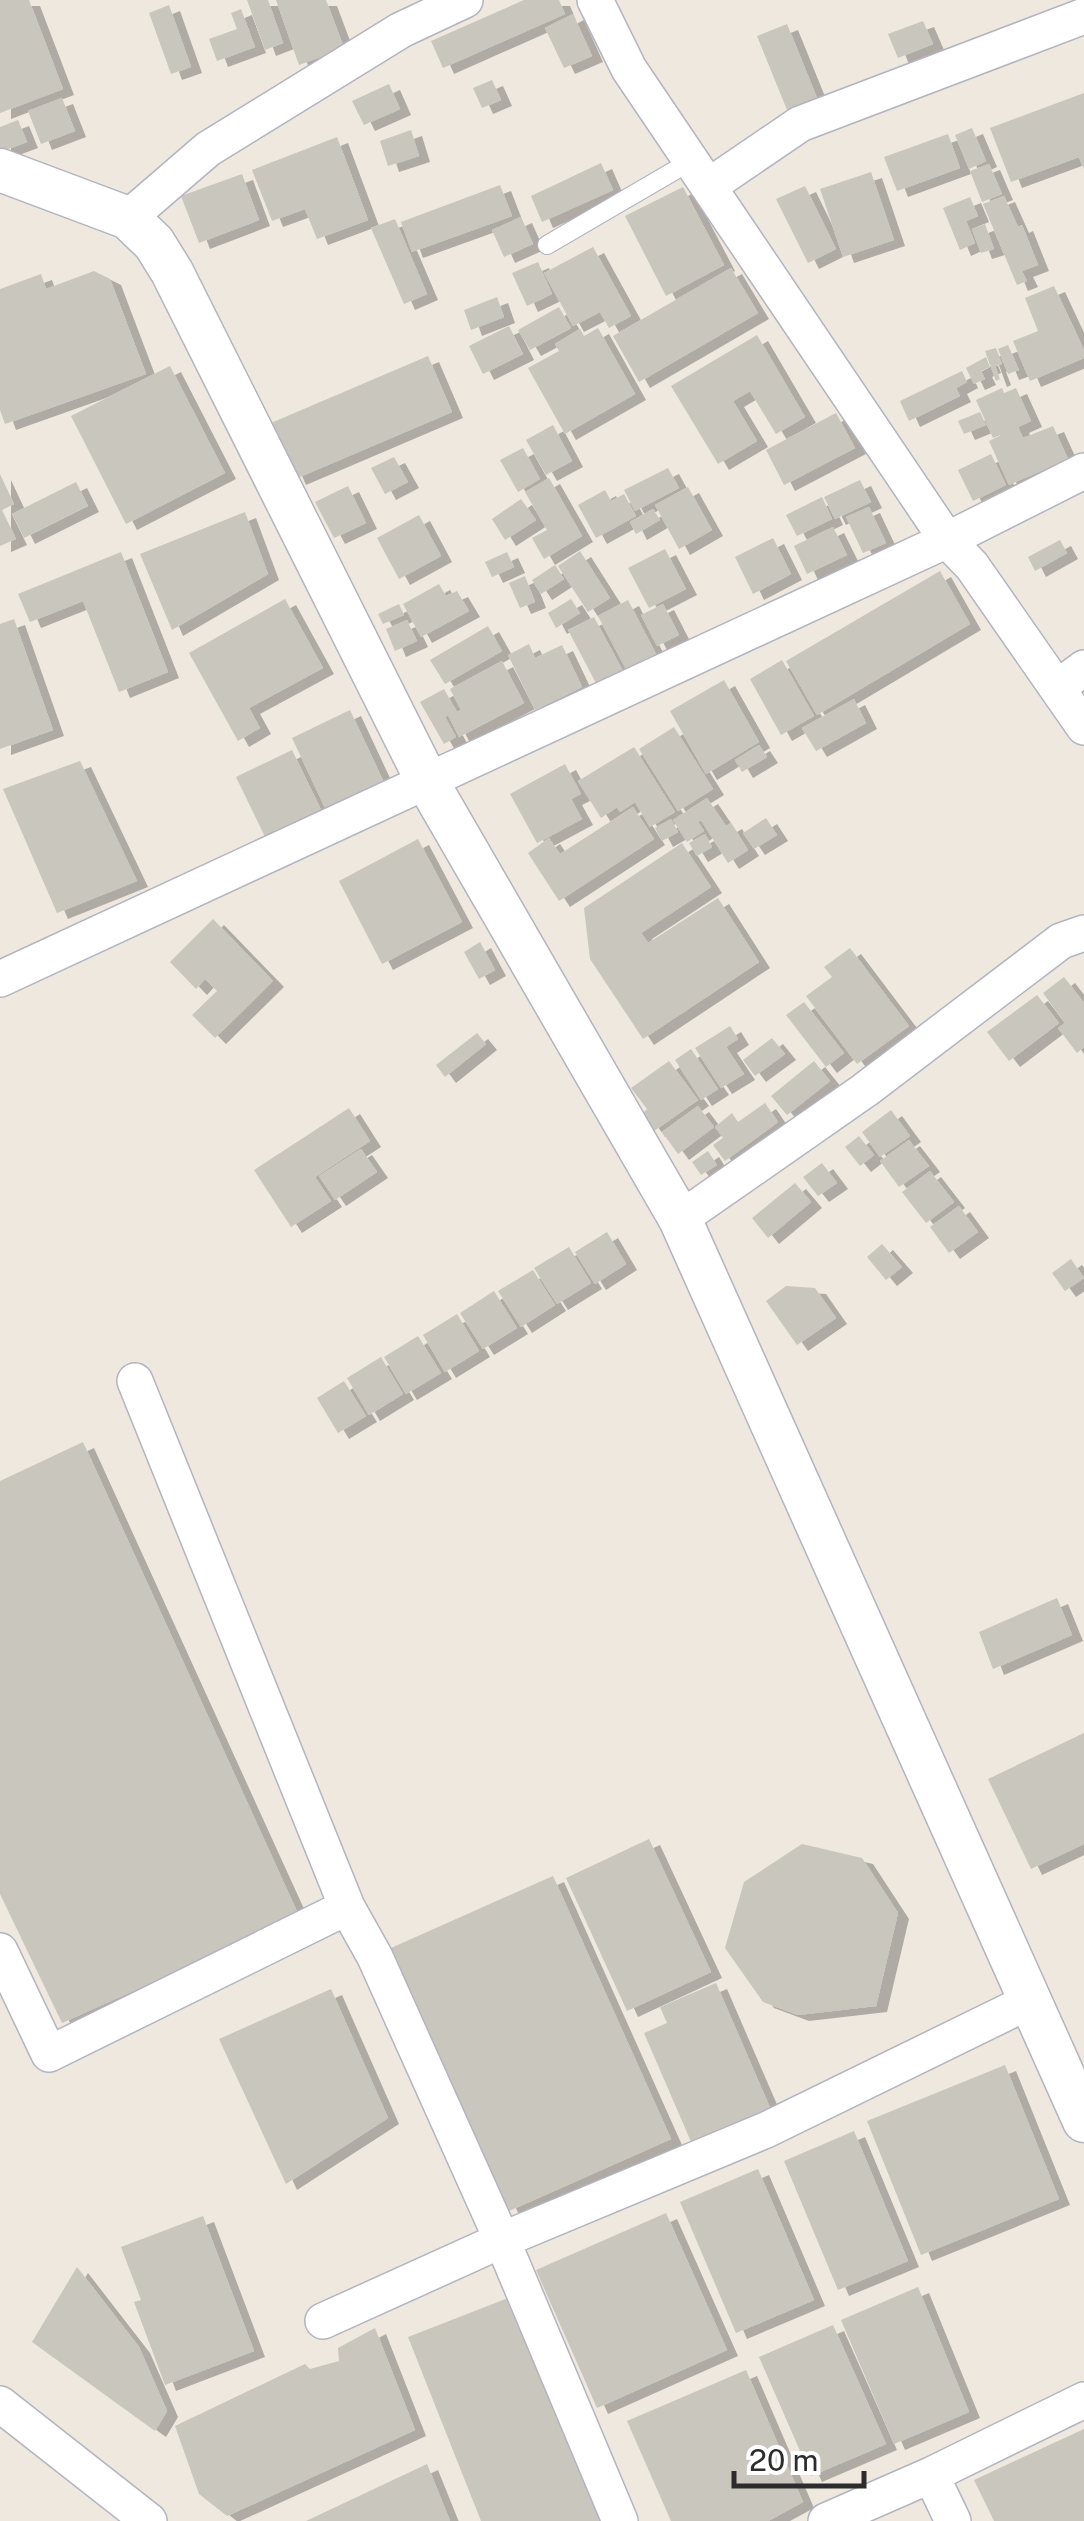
<svg xmlns="http://www.w3.org/2000/svg" width="1084" height="2521" font-family="'Public Sans',sans-serif">
<defs>
<filter id="shadow"><feDropShadow dx="11" dy="6" stdDeviation="0" flood-color="#0004"/></filter>
</defs>
<rect width="100%" height="100%" fill="#eee8df"/>
<!-- building -->
<path fill="#c9c6bd" filter="url(#shadow)" d="M0 0H29L63 89 0 113Z
M247 0H268L283 43 265 50Z
M276 0H326L344 48 299 65Z
M524 0H559L565 14 443 68 431 41Z
M169 5 191 67 171 74 149 13Z
M241 9 255 47 217 61 209 39 237 29 231 13Z
M573 14 592 56 564 68 545 28Z
M923 21 933 44 898 58 888 34Z
M787 24 817 98 787 110 757 36Z
M492 80 501 100 482 108 473 88Z
M389 84 400 109 364 125 352 101Z
M1084 93V169L1079 157 1011 182 990 128Z
M62 98 75 131 41 144 28 111Z
M18 120 27 142 0 152V127Z
M972 128 986 161 969 169 955 135Z
M411 130 419 156 388 166 380 141Z
M948 134 960 168 897 191 884 157Z
M337 137 368 220 317 239 305 209 272 221 252 170Z
M601 163 613 190 542 222 531 196Z
M989 164 1002 194 982 202 970 171Z
M871 172 894 240 843 257 820 189Z
M242 174 259 220 199 243 181 196Z
M500 185 512 216 412 252 401 222Z
M805 186 836 249 808 263 776 199Z
M683 187 724 265 666 296 625 216Z
M1004 196 1018 227 1022 225 1038 265 1022 271 1027 281 1017 285 983 204Z
M970 197 978 216 966 221 975 243 960 250 943 208Z
M521 217 533 244 504 257 492 230Z
M395 219 427 294 404 304 371 228Z
M985 224 994 249 981 253 972 229Z
M593 247 631 316 609 328 600 312 573 326 544 273Z
M538 262 552 294 527 306 512 273Z
M731 268 758 313 639 382 613 336Z
M94 271 110 279 146 374 5 424 0 410V289L41 274 46 289Z
M1054 286 1084 350V358L1030 381 1013 341 1038 331 1025 298Z
M497 297 504 317 471 330 464 310Z
M559 307 571 328 530 350 518 330Z
M509 326 523 354 483 374 469 346Z
M598 328 635 394 565 434 528 368 559 351 555 344 580 329 584 336Z
M757 335 805 417 776 434 750 391 733 401 757 441 718 464 671 386Z
M1008 345 1019 370 1008 374 998 349Z
M996 348 1002 364 995 366 1000 379 996 381 985 351Z
M428 356 452 412 295 479 271 423Z
M986 357 990 367 981 371 985 379 974 384 966 368Z
M170 366 225 473 126 524 71 416Z
M962 371 967 382 956 388 960 396 909 421 900 401Z
M1002 388 1004 393 1016 388 1031 421 1018 427 1023 438 1053 426 1068 459 1009 485 989 441 1012 430 993 438 976 400Z
M980 412 986 425 964 434 958 421Z
M836 413 855 448 784 485 766 450Z
M553 425 572 461 546 475 526 440Z
M523 448 540 479 518 492 500 460Z
M991 454 1006 485 973 501 958 470Z
M394 457 408 482 385 494 371 468Z
M668 468 679 488 635 511 624 490Z
M0 474 14 504 2 510 16 539 0 546Z
M549 478 582 536 544 559 532 538 547 530 525 492Z
M860 480 871 502 835 519 824 497Z
M76 482 88 506 24 538 12 514Z
M348 486 366 523 334 538 315 502Z
M688 487 712 530 679 549 655 505Z
M605 490 611 501 624 494 636 516 596 538 578 505Z
M822 497 832 519 797 536 786 515Z
M521 499 536 520 505 540 492 519Z
M869 507 886 543 863 553 846 517Z
M653 509 660 520 636 534 630 522Z
M245 512 268 574 172 630 140 554Z
M419 515 441 556 399 579 377 538Z
M833 527 847 555 807 574 794 546Z
M773 538 791 574 753 594 735 557Z
M1060 540 1067 553 1035 571 1028 557Z
M665 549 686 589 649 608 628 568Z
M580 551 610 598 588 612 558 566Z
M121 552 168 672 119 692 83 601 30 622 18 594Z
M507 552 514 567 492 577 485 562Z
M555 565 564 579 541 594 532 580Z
M940 571 970 624 817 715 786 661Z
M525 576 535 602 520 608 509 583Z
M439 584 446 596 457 591 469 611 421 637 403 604Z
M285 599 323 668 249 708 260 728 238 741 189 653Z
M571 599 580 613 556 628 548 613Z
M628 600 657 656 627 671 598 616Z
M399 604 404 615 383 624 378 614Z
M663 604 679 635 657 646 641 615Z
M594 617 624 673 598 687 568 630Z
M14 619 53 730 0 749V624Z
M407 620 417 641 395 651 386 629Z
M488 626 502 651 445 684 430 660Z
M529 644 535 658 562 645 582 687 535 710 508 655Z
M782 660 814 716 781 735 750 679Z
M502 661 524 703 459 737 448 715 445 717 456 737 444 744 420 702 444 689 457 712 461 710 450 689Z
M724 680 759 742 706 774 670 711Z
M854 699 866 723 816 751 802 728Z
M350 710 386 787 328 814 292 738Z
M674 727 713 789 678 811 639 749Z
M759 745 767 757 742 772 735 760Z
M634 747 675 812 650 827 635 802 620 812 617 807 601 818 578 781Z
M292 750 325 818 269 845 236 777Z
M80 761 137 881 57 913 3 789Z
M565 764 581 794 571 799 582 819 537 843 510 794Z
M707 798 726 826 731 823 748 850 728 863 701 820 698 822 704 831 687 842 673 820Z
M633 807 654 839 559 901 528 853 549 838 560 854Z
M766 818 777 835 754 849 743 833Z
M671 819 678 832 662 841 655 828Z
M705 834 712 847 697 856 689 843Z
M418 839 462 922 382 964 339 881Z
M682 843 711 887 641 933 648 943 718 898 759 962 643 1039 590 959 584 908Z
M213 919 273 981 215 1038 192 1015 217 991 205 979 196 989 170 962Z
M480 942 495 970 479 979 464 952Z
M850 948 909 1026 857 1064 806 996 832 977 824 967Z
M1064 977 1084 1003V1047L1077 1053 1058 1028 1065 1023 1043 993Z
M1037 995 1059 1023 1009 1061 987 1032Z
M804 1002 844 1053 826 1067 786 1015Z
M730 1026 738 1039 726 1047 744 1074 721 1088 695 1048Z
M477 1033 486 1044 445 1077 436 1065Z
M772 1038 785 1054 755 1076 743 1060Z
M691 1049 718 1089 701 1100 675 1060Z
M669 1061 698 1100 654 1131 642 1114 647 1109 631 1088Z
M814 1061 830 1081 787 1115 771 1096Z
M765 1103 778 1122 725 1161 713 1145 723 1138 715 1127 732 1113 738 1122Z
M698 1106 714 1127 678 1154 662 1132Z
M349 1108 370 1141 315 1177 331 1201 291 1227 254 1170Z
M891 1110 910 1136 880 1157 862 1132Z
M859 1136 874 1155 860 1166 845 1147Z
M909 1140 929 1166 899 1187 880 1161Z
M361 1149 377 1172 335 1200 319 1176Z
M708 1151 717 1165 701 1175 692 1162Z
M822 1163 837 1183 818 1196 803 1177Z
M930 1171 954 1202 926 1223 902 1192Z
M795 1183 811 1202 768 1238 752 1218Z
M959 1206 978 1232 949 1253 930 1227Z
M607 1232 626 1264 595 1284 575 1252Z
M882 1244 902 1267 886 1280 867 1257Z
M569 1247 591 1283 557 1304 534 1268Z
M1071 1259 1084 1278 1065 1291 1052 1273Z
M533 1270 555 1305 521 1327 498 1291Z
M786 1286 815 1288 836 1318 797 1345 766 1301Z
M494 1291 517 1328 483 1349 460 1313Z
M457 1314 479 1351 445 1372 423 1335Z
M418 1336 441 1373 406 1394 384 1357Z
M381 1357 403 1394 369 1415 347 1378Z
M344 1381 366 1416 338 1433 317 1398Z
M83 1442 299 1916 62 2023 0 1894V1481Z
M1057 1598 1072 1635 993 1669 979 1632Z
M1084 1733V1844L1031 1869 988 1779Z
M649 1839 711 1972 627 2011 566 1878Z
M802 1844 862 1858 898 1913 876 2006 798 2015 763 2002 725 1948 744 1882Z
M553 1876 671 2139 509 2211 391 1948Z
M716 1983 774 2117 695 2151 644 2033 667 2023 660 2007Z
M331 1989 388 2118 286 2184 219 2039Z
M1005 2065 1059 2199 921 2255 867 2121Z
M854 2131 908 2261 838 2290 784 2161Z
M758 2169 814 2300 736 2333 680 2202Z
M666 2213 727 2350 597 2408 536 2270Z
M203 2216 254 2351 165 2385 134 2302 141 2300 121 2247Z
M77 2267 139 2347 167 2411 155 2431 32 2342Z
M918 2287 969 2412 894 2444 841 2320Z
M518 2294 607 2521H481L408 2337Z
M833 2325 886 2444 811 2476 759 2357Z
M375 2328 415 2430 227 2516 199 2494 175 2426 305 2364 310 2369 339 2361 338 2348Z
M746 2370 803 2502 768 2521H671L627 2421Z
M1084 2429V2521H994L974 2480Z
M427 2464 450 2521H306Z"/>
<g fill="none" stroke-linecap="round" stroke-linejoin="round">
<!-- service casing -->
<g stroke="#b2b4c0" stroke-width="20">
<path id="service" d="M547 245 691 161"/>
</g>
<!-- minor casing -->
<g stroke="#b2b4c0" stroke-width="38">
<path id="minor" d="M595 0 629 69 947 540 972 566 1084 727
M709 186 800 124 1084 16
M128 218 208 149 401 30 465 0
M1057 688 1084 668
M0 979 947 540 1084 471
M680 1219 865 1090 1061 941 1084 933
M135 1381 347 1907 375 1957 502 2240 620 2521
M0 1951 49 2054 347 1907
M323 2321 502 2240 766 2130 1032 2000
M0 2404 149 2521
M931 2475 953 2521
M826 2521 931 2475 1084 2400"/>
</g>
<!-- tertiary casing -->
<g stroke="#b2b4c0" stroke-width="45">
<path id="tertiary" d="M0 170 128 218 154 243 172 272 428 783 680 1219 1084 2121"/>
</g>
<!-- service -->
<use href="#service" stroke="#fff" stroke-width="18"/>
<!-- minor -->
<use href="#minor" stroke="#fff" stroke-width="35"/>
<!-- tertiary -->
<use href="#tertiary" stroke="#fff" stroke-width="42"/>
</g>
<!-- scale -->
<path d="M734 2471v15h130v-15" fill="none" stroke="#2c2c2c" stroke-width="5"/>
<text x="749" y="2471" font-size="30" fill="#2c2c2c" stroke="#ffffff" stroke-width="8" paint-order="stroke">20 m</text>
</svg>
